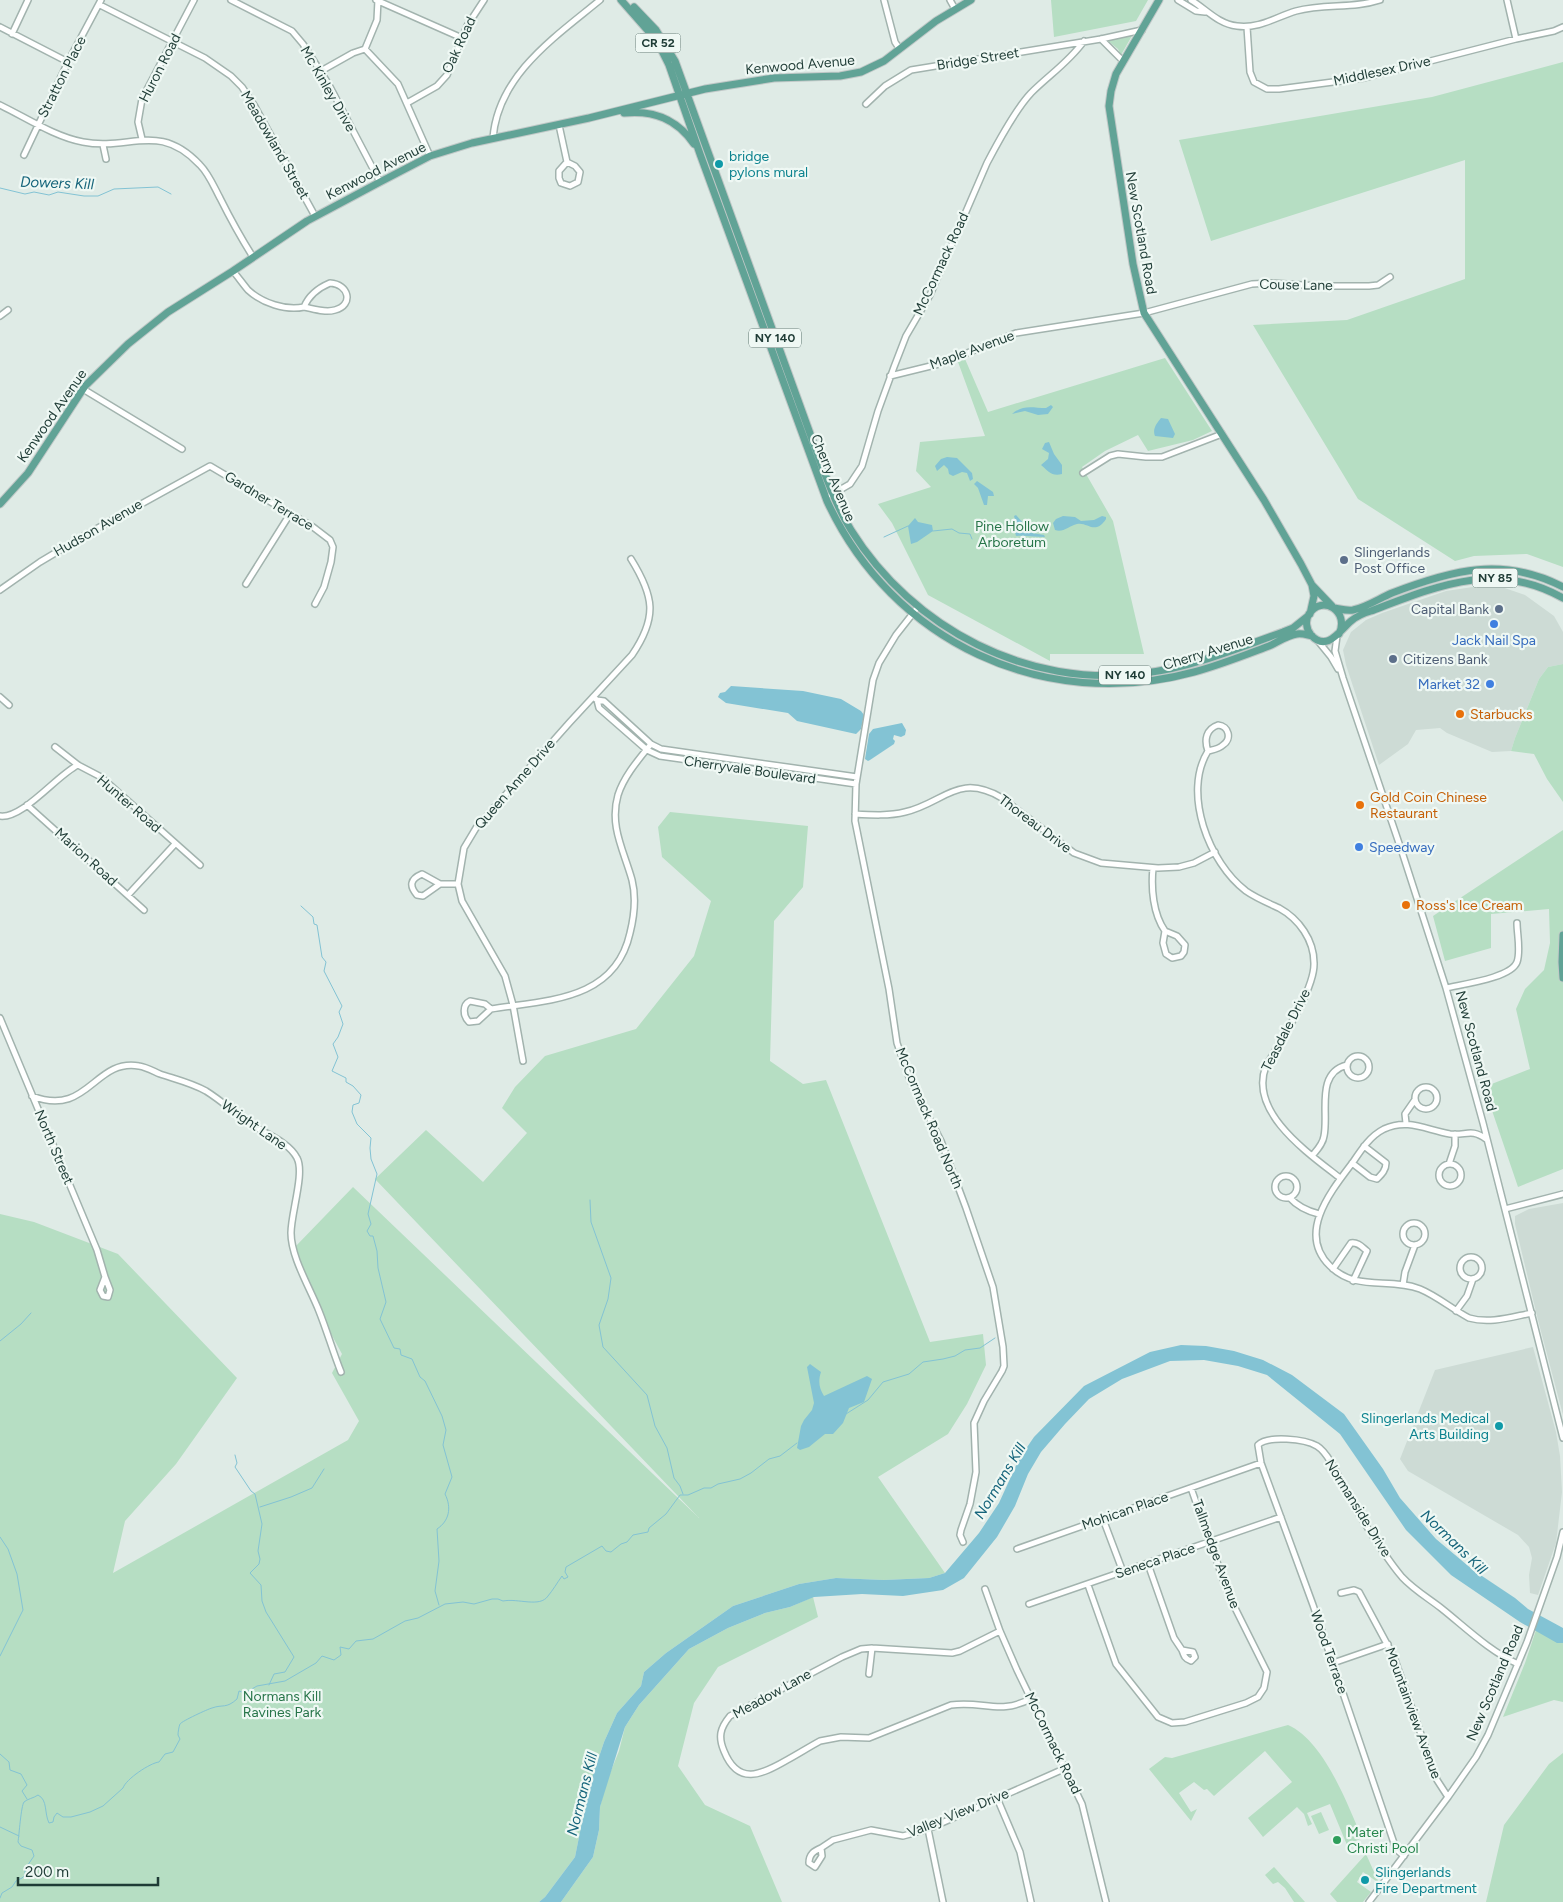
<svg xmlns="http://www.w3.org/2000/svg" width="1563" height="1902" font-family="Figtree,sans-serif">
<rect width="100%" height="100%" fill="#dfebe6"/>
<!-- built -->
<path fill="#cddbd5" d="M1493 584 1525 595 1554 616 1563 632V664L1548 667 1539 679 1515 738 1511 751 1492 752 1447 733 1440 728 1416 730 1408 744 1379 765 1346 665 1343 650 1351 632 1366 620 1382 613 1446 591Z
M1563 1203V1415L1538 1320 1515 1224V1216L1529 1209Z
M1533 1347 1556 1432 1560 1456 1562 1492 1556 1543 1538 1595 1530 1593 1529 1575 1532 1558 1529 1547 1518 1535 1408 1471 1400 1459 1435 1370Z"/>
<!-- green -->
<path fill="#b6dec3" d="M1051 0H1148L1136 21 1054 37Z
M1133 34 1121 55 1118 49 1107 40Z
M1563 62V567L1527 554 1474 556 1455 561 1358 499 1253 325 1347 320 1465 279V160L1211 241 1179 140 1432 97Z
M1165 358 1212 431 1193 440 1148 451 1138 435 1105 451 1082 467 1113 521 1144 654H1050V661L928 595 892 523 878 504 931 487 916 471 920 442 985 436 958 362 965 359 988 412Z
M1563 664V802L1547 779 1534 754 1511 751 1515 738 1539 679 1548 667Z
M670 812 808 826 803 887 774 921 770 1061 803 1084 826 1080 930 1342 983 1334 986 1365 967 1404 948 1434 878 1477 945 1573 929 1578 884 1580 836 1578 799 1584 733 1606 666 1653 644 1672 641 1686 617 1713 604 1742 585 1799 584 1812 575 1857 545 1897 539 1902H0V1214L34 1222 118 1254 237 1378 176 1464 125 1521 113 1573 348 1440 359 1421 332 1373 342 1354 322 1317 295 1247 353 1187 699 1518 375 1179 426 1130 483 1182 527 1133 502 1108 515 1087 545 1056 636 1029 694 956 711 901 662 857 658 827Z
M1563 830V1169L1518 1187 1484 1087 1530 1069 1516 1009 1525 989 1544 970 1550 943 1549 909 1491 914V948L1445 961 1433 916Z
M813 1597 818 1617 718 1667 694 1703 678 1766 705 1805 750 1826 782 1902H561L593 1857 599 1830 600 1807 606 1783 619 1751 625 1727 639 1705 689 1649 728 1628 765 1613 790 1607Z
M1538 1624 1563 1634V1702L1554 1700 1503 1717 1525 1663Z
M1288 1725C1324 1741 1347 1803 1362 1838L1347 1845 1330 1804 1307 1813 1312 1824 1308 1826 1304 1814 1297 1807 1263 1837 1248 1818 1292 1782 1265 1751 1214 1796 1207 1789 1204 1790 1194 1782 1179 1793 1191 1812 1197 1809 1191 1821 1149 1769 1165 1757 1172 1758Z
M1563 1753V1902H1486L1504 1825 1549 1764Z
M1321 1812 1329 1830 1319 1834 1311 1816Z
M1366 1854 1379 1883 1363 1872 1357 1882 1371 1892 1363 1902H1337L1330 1894Z
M1274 1867 1275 1868 1305 1902H1294L1285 1888 1278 1882 1273 1884 1265 1875Z"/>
<!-- water -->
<path fill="#83c3d4" d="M1051 405 1053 407 1048 414 1038 415 1025 411 1012 414C1023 404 1033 408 1046 408Z
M1161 418 1168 419 1175 434 1173 438 1155 436C1152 429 1157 423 1161 418Z
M1049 442 1054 454 1062 465V474C1052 477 1048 471 1041 465L1048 459 1049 453 1042 449 1045 443Z
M947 457 957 458 972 473 973 479 970 481 967 473 962 472 953 476 949 474 948 469 944 465 937 471 935 466 941 459Z
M977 481 993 492 994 496H988L987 505H984L978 488 974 484Z
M1016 515 1032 533 1044 535 1045 537C1035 537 1026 535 1016 536L1013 523 1015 520 1014 516Z
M1063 516 1075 517 1081 521 1094 520 1102 516 1106 517V519C1104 522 1101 526 1097 527 1091 529 1084 522 1077 524 1069 526 1063 533 1055 530L1053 523 1056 519Z
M915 518 918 522 932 525 933 531 917 542 911 544 908 526Z
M731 686 803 691 841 699 861 711 864 715 861 729 856 734 797 721 788 713 726 703 718 697 720 693 725 692Z
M902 723 906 730 905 735 901 737 894 735 893 739 895 741 894 744 870 760 868 761 865 759 869 734 873 729Z
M1181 1345 1206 1346 1234 1351 1263 1360 1292 1375 1344 1414 1383 1469 1400 1498 1436 1539 1473 1570 1515 1598 1528 1609 1563 1628V1643H1557L1520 1622 1451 1575 1406 1530 1340 1434 1267 1375 1238 1366 1204 1360 1170 1361 1122 1379 1089 1399 1065 1424 1041 1452 1028 1474 1015 1506 997 1537 964 1578 943 1590 903 1596 862 1594 814 1597 790 1607 765 1613 728 1628 689 1649 639 1705 625 1727 600 1807 599 1830 593 1857 561 1902H539L545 1897 575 1857 584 1812 585 1799 604 1742 617 1713 641 1686 644 1672 666 1653 733 1606 799 1584 836 1578 884 1580 929 1578 945 1573 979 1533 999 1503 1019 1459 1034 1437 1084 1386 1150 1352Z
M810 1364 821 1372C818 1381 819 1388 824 1396L867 1376 872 1379 864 1402 849 1408 843 1423 833 1434H825L809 1447 800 1450 797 1448 801 1426 804 1420 812 1410 814 1403 807 1367Z"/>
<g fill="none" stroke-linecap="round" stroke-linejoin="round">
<!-- stream -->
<path stroke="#83c3d4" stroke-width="1" d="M0 188 25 194 34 192 49 195 58 192 84 196H98L114 189 158 187 171 194
M933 531 952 529 959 533 970 534 972 539
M884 537 908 526
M301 906 313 917 314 924 317 925 322 957 326 962 324 971 342 1006 339 1012 343 1024 338 1037 333 1044 338 1057 332 1071 346 1078V1082L353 1086 361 1095 359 1103 353 1105 352 1112 357 1124 371 1138 370 1148 371 1159 377 1174 368 1214 371 1224 367 1231 370 1236H373L377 1251 378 1268 386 1302 380 1319 394 1348 400 1349 401 1355 412 1359 420 1377 425 1381 442 1416 446 1430 443 1445 452 1477 445 1494C452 1508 449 1521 437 1529L439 1561 435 1591 439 1605
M590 1200 591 1222 611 1278 608 1299 599 1325 603 1347 647 1395 655 1426 667 1448 674 1478 680 1486 683 1494
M0 1341 21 1324 31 1313
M846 1414 868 1400 883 1382 909 1374 923 1362 943 1359 955 1356 965 1350 980 1348 995 1338
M235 1455 237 1463 235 1467 251 1491 255 1494 262 1524 258 1551 260 1559 259 1564 250 1573 261 1585 262 1601 266 1612 294 1657 285 1672 274 1674 269 1685
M260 1507 291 1497 312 1488 324 1469
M0 1537 8 1549 17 1574 23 1610 0 1656
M0 1754 9 1762 10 1770 21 1774 27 1785 22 1791 27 1799
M0 1827 19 1836
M0 1898 2 1893 12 1887 16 1881 22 1878 25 1875V1869L34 1856 32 1850 21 1846 18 1842C19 1836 21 1806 24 1802 27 1799 34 1798 38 1795 48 1800 44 1813 49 1823L53 1822 54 1817 57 1813 63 1817H71L90 1812 103 1806 123 1788C126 1779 150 1763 159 1762L165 1754 173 1752 180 1739 178 1735C178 1732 179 1726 180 1724 182 1721 208 1709 212 1708 223 1704 226 1709 237 1699L239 1691 245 1693 257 1686 285 1681 316 1663 322 1656 334 1660 341 1655 340 1647 349 1649 356 1641 373 1639 405 1621 418 1618 445 1604 463 1602 474 1604 492 1599H498L503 1601C518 1598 540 1608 548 1596 553 1590 557 1583 562 1576L564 1579 568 1577 565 1572 566 1567 602 1546 606 1551 611 1552 621 1544 627 1542 633 1535 648 1532 649 1528 666 1514 680 1495H688L704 1488H711L718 1484 740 1479 751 1473 769 1459 780 1456 797 1443"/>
<!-- minor casing -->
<g stroke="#a2b3ae" stroke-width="8">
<path id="minor" d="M231 0 292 31 303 44 329 85 380 182
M376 0 462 38
M884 0 895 42 899 48
M950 0 955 9
M1178 0 1196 11 1205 12
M1191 0C1206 9 1218 24 1237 26 1259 29 1276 17 1296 11 1324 3 1353 9 1380 0
M1507 0 1516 39
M100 5 205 58 231 76 242 87 254 105 315 216
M0 27 68 62
M1247 27 1250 72 1254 82 1267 89H1279L1364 78 1516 39 1554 31 1563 27
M12 34 28 0
M1101 39 1123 61
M365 49 398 84 430 156
M321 71 353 53 365 49 377 20 378 0
M407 103 437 86 447 75 467 26 484 0
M866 104 885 86 911 70 1101 39 1142 30
M0 105C25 117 55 137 83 142 130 151 159 121 200 165 209 174 214 187 220 198 230 218 241 238 253 257
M559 125 567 162
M493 138C498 75 555 37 600 0
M142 139 138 122 142 99 194 0
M103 145 106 159
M24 155 68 62 101 0
M567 162 575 166 580 172 578 182 570 186 561 183 559 178V171Z
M233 271C238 277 243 284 248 290 262 303 286 311 304 307
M330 283C349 284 354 305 335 310 325 313 314 309 304 307 309 295 318 288 330 283Z
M0 316 8 310
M890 376 943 363 1016 333 1144 313 1252 284 1271 283 1319 286H1369L1378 285 1390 277
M83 389 182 449
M1083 473 1110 456 1118 454 1146 457H1162L1222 434
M831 495 850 484 862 466 878 411 894 367 906 336 930 295 987 163C998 142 1015 110 1031 93 1049 75 1069 62 1084 41
M246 584 290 514
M0 590 40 562 87 534 210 466 313 527 330 540 333 547 331 562 324 587 315 604
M918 607 896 635 879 663 873 680 856 784 855 821 889 989 897 1043 910 1080 941 1141 966 1208 993 1287 1003 1347 1004 1366 1002 1371 984 1401 974 1423 976 1472 970 1504 961 1530 960 1535 963 1542
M1337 636 1335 651 1343 678 1403 855 1446 988 1483 1123 1563 1438
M1318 641 1331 657 1338 669
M0 697 9 705
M593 697 597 700 604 701 651 744 661 749 857 777
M597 700 599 708 647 750 660 756 856 784
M1218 725C1229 726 1232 739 1223 745 1219 749 1212 750 1208 751 1204 740 1206 729 1218 725Z
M55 747 78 765 101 777 200 865
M1208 751C1182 793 1209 863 1246 891 1256 898 1268 903 1279 908 1299 919 1314 940 1314 963 1315 989 1280 1042 1266 1066 1248 1112 1308 1153 1340 1178
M27 805 144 910
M855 814C872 815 889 816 905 812 944 803 958 772 1002 798L1074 853 1101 863 1158 868 1179 867 1194 863 1215 852
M0 816C23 819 57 775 78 765
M1153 868C1151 888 1153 914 1165 931
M440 884 422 874C410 879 409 886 417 895L423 896 440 884H458
M128 895 175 844
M1165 931 1177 936 1185 945 1184 952 1181 956 1172 958 1166 954 1163 943Z
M1446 988C1463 984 1511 978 1517 962 1521 951 1517 934 1517 923
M470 1001 485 1004 491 1009 478 1021 469 1022C463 1016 462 1005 470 1001Z
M491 1009C547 1000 615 1001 630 933 634 917 636 896 632 880 624 851 609 826 618 795 624 776 639 759 651 744
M0 1018 97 1250 105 1277
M1347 1067a11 11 0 1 1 22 0a11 11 0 1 1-22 0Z
M523 1061 513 1005 505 976 462 901 458 884 464 848 476 828 570 722 632 655C658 617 654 596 631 559
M1415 1098a11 11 0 1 1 22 0a11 11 0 1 1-22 0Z
M32 1096C88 1118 94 1058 139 1066 146 1067 153 1071 160 1074 175 1079 192 1083 206 1091 222 1101 236 1114 252 1125 266 1134 289 1142 297 1158 305 1173 291 1213 291 1233 291 1257 310 1288 319 1311 327 1331 333 1352 341 1372
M1406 1123 1405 1114 1414 1101
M1486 1139C1471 1128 1466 1136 1450 1134 1426 1130 1408 1118 1384 1129 1370 1136 1361 1150 1353 1162 1332 1190 1296 1233 1330 1266 1356 1292 1389 1277 1420 1289 1437 1296 1452 1309 1469 1318 1490 1324 1511 1317 1532 1313
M1312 1156C1317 1150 1323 1144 1324 1136 1329 1113 1315 1073 1347 1065
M1352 1163 1370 1177 1377 1179C1382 1174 1386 1170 1386 1163L1364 1146
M1439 1175a11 11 0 1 1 22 0a11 11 0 1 1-22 0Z
M1449 1164 1455 1146V1134
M1275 1187a11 11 0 1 1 22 0a11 11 0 1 1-22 0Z
M1290 1198C1298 1207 1307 1211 1319 1214
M1505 1209 1563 1194
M1403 1234a11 11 0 1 1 22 0a11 11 0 1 1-22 0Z
M1460 1268a11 11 0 1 1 22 0a11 11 0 1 1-22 0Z
M1333 1269 1351 1243C1358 1242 1362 1247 1367 1251L1353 1281
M105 1277 110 1290 108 1297 103 1296 100 1290Z
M1403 1285 1405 1272 1415 1245
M1456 1311 1467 1296 1473 1279
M1103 1519 1123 1572
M1017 1549 1261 1463
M1148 1564 1174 1638 1182 1650
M1088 1585 1116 1664 1158 1717 1172 1723 1185 1722 1246 1703 1258 1697 1264 1688 1267 1672 1229 1596 1191 1488
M985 1589 1000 1631 1017 1670 1082 1804 1106 1902
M1341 1593 1354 1590 1359 1592 1394 1657 1437 1780 1448 1797
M1029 1604 1281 1517
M1000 1631 960 1651 952 1653 872 1648 861 1649 842 1657 730 1716C720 1728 718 1737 724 1751 738 1786 761 1775 787 1760 798 1754 809 1747 820 1741L841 1737 869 1738 951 1705C983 1700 1000 1716 1032 1698
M1182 1650 1193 1652 1195 1657 1191 1661C1185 1659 1184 1656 1182 1650Z
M1333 1663 1388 1644
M869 1674 872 1648
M997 1798 1020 1852 1031 1902
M928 1829 943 1902
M821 1848 833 1840 871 1830 903 1836 928 1829 1066 1768
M821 1848 822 1856 815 1867 809 1863C809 1854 814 1851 821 1848Z
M1404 1856 1396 1849 1313 1605 1261 1463 1258 1445C1268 1435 1305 1439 1317 1446 1332 1455 1346 1495 1357 1511 1371 1533 1385 1557 1402 1577 1413 1589 1428 1598 1441 1608 1465 1627 1489 1651 1518 1664
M1369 1902 1448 1797 1476 1757 1488 1735 1527 1642 1557 1557 1563 1532"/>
</g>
<!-- major casing -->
<g stroke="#c0c8c7" stroke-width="9">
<path id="major" d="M621 0 657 41 669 65 700 154 827 501C892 642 1044 713 1194 672 1220 665 1245 655 1269 646 1278 642 1288 635 1297 634 1302 633 1307 635 1312 636
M1159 0 1116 74 1111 91 1109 106 1133 264 1144 313 1264 500 1301 564 1312 585 1314 596 1310 614
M634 7 656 30 675 61 820 461C829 485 838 509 851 530 913 629 1028 689 1145 673 1193 667 1238 648 1283 632L1293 628 1308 616
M624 113C654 110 677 119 694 144
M0 504 28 473 85 386 128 344 168 312 233 271 307 221 380 182 430 156 472 143 589 118 705 89 774 78 840 76 861 72 884 61 936 21 971 0
M1312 585 1332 606
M1334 608C1340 609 1347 611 1353 610 1367 607 1380 598 1392 593 1452 570 1503 556 1563 587
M1339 634C1350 611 1322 594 1309 614 1305 620 1306 629 1311 635 1327 653 1340 630 1351 621 1357 616 1364 613 1371 611 1437 586 1496 560 1563 598
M1563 935 1562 962 1563 978"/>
</g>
<!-- minor -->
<use href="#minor" stroke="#fff" stroke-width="5"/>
<!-- major -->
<use href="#major" stroke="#61a396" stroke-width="7"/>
</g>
<!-- markers -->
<g fill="#0f9aa8" stroke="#eff8f4" stroke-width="2">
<circle cx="719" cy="164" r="5"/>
<circle cx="1499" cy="1426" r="5"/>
<circle cx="1365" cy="1880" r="5"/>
</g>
<g fill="#5c6f8a" stroke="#eff8f4" stroke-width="2">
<circle cx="1344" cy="560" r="5"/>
<circle cx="1499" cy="609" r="5"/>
<circle cx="1393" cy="659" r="5"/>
</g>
<g fill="#3f7fe0" stroke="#eff8f4" stroke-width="2">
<circle cx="1494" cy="624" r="5"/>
<circle cx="1490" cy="684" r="5"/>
<circle cx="1359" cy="847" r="5"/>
</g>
<g fill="#e8710a" stroke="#eff8f4" stroke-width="2">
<circle cx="1460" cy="714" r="5"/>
<circle cx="1360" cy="805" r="5"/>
<circle cx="1406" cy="905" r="5"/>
</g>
<circle fill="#2e9e5b" stroke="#eff8f4" stroke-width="2" cx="1337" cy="1840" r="5"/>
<g text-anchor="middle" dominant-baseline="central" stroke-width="4.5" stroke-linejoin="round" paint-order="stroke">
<!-- shield labels -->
<g fill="#eff8f4" stroke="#5d746f" stroke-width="1">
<rect x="635.5" y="33.5" width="45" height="19" rx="4"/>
<rect x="749" y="328.5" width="52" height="19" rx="4"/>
<rect x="1472.5" y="568.5" width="45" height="19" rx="4"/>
<rect x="1099" y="665.5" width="52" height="19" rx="4"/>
</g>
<g font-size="12" font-weight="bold" fill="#1f3c36">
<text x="658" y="43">CR 52</text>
<text x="775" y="338">NY 140</text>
<text x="1495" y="578">NY 85</text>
<text x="1125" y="675">NY 140</text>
</g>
<!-- street labels -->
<g font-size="14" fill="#1f3c36" stroke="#eff8f4">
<text transform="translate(459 45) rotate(-65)">Oak Road</text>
<text transform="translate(978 59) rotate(-9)">Bridge Street</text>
<text transform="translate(800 65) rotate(-5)">Kenwood Avenue</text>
<text transform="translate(160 68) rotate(-63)">Huron Road</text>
<text transform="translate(1382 71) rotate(-12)">Middlesex Drive</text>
<text transform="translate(62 77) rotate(-63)">Stratton Place</text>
<text transform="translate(328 89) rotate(60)">Mc Kinley Drive</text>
<text transform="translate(275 145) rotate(60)">Meadowland Street</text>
<text transform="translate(376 171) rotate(-27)">Kenwood Avenue</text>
<text transform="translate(1141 233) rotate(80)">New Scotland Road</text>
<text transform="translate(941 264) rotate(-65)">McCormack Road</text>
<text transform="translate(1296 285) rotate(1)">Couse Lane</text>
<text transform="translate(972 350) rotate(-20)">Maple Avenue</text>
<text transform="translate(52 416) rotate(-55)">Kenwood Avenue</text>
<text transform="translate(833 478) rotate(67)">Cherry Avenue</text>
<text transform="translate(269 501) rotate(31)">Gardner Terrace</text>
<text transform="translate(98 528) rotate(-30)">Hudson Avenue</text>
<text transform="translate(1208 652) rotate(-17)">Cherry Avenue</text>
<text transform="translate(750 770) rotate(8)">Cherryvale Boulevard</text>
<text transform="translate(515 784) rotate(-49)">Queen Anne Drive</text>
<text transform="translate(129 804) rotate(41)">Hunter Road</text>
<text transform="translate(1035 824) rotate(37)">Thoreau Drive</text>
<text transform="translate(86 857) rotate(42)">Marion Road</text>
<text transform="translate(1286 1030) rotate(-63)">Teasdale Drive</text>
<text transform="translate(1476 1051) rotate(75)">New Scotland Road</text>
<text transform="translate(929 1118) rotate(67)">McCormack Road North</text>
<text transform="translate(254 1125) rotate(35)">Wright Lane</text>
<text transform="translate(54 1147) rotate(67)">North Street</text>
<text transform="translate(1358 1508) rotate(58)">Normanside Drive</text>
<text transform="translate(1125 1511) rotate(-19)">Mohican Place</text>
<text transform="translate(1216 1554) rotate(70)">Tallmedge Avenue</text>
<text transform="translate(1155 1561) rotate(-19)">Seneca Place</text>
<text transform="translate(1329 1652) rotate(71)">Wood Terrace</text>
<text transform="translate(1495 1683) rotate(-67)">New Scotland Road</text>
<text transform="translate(772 1694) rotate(-29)">Meadow Lane</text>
<text transform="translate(1413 1713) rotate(70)">Mountainview Avenue</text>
<text transform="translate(1053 1743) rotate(64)">McCormack Road</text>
<text transform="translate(958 1813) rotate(-22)">Valley View Drive</text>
</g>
<!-- culture labels -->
<g font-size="14" fill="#0d838f" stroke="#eff8f4" text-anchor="start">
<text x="729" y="156">bridge<tspan x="729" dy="16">pylons mural</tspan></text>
<text x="1489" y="1418" text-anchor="end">Slingerlands Medical<tspan x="1489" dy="16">Arts Building</tspan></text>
<text x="1375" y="1872">Slingerlands<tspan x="1375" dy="16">Fire Department</tspan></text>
</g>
<!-- park labels -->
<g font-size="14" fill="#277549" stroke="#eff8f4">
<text x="1012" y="526">Pine Hollow<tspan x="1012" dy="16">Arboretum</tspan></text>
<text x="282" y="1696">Normans Kill<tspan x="282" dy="16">Ravines Park</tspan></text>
</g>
<!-- service labels -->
<g font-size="14" fill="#4e5e75" stroke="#eff8f4" text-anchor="start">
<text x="1354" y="552">Slingerlands<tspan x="1354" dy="16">Post Office</tspan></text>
<text x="1489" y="609" text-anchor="end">Capital Bank</text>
<text x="1403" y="659">Citizens Bank</text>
</g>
<!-- shop labels -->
<g font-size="14" fill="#366cbe" stroke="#eff8f4">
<text x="1494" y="640">Jack Nail Spa</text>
<text x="1480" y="684" text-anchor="end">Market 32</text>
<text x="1369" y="847" text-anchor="start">Speedway</text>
</g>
<!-- food labels -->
<g font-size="14" fill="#c56008" stroke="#eff8f4" text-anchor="start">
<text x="1470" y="714">Starbucks</text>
<text x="1370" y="797">Gold Coin Chinese<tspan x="1370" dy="16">Restaurant</tspan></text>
<text x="1416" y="905">Ross's Ice Cream</text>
</g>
<!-- leisure labels -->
<g font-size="14" fill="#27864d" stroke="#eff8f4" text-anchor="start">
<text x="1347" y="1832">Mater<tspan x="1347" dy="16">Christi Pool</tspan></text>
</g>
<!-- water labels -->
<g font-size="15" font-style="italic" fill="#16657b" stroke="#eff8f4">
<text transform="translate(57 183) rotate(2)">Dowers Kill</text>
<text transform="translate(1000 1481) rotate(-59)">Normans Kill</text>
<text transform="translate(1454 1542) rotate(44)">Normans Kill</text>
<text transform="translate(582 1794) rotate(-76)">Normans Kill</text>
</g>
</g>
<!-- scale -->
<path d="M18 1877v8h140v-8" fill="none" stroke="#1f3c36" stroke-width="2.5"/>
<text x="25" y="1877" font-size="15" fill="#1f3c36" stroke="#eff8f4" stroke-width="4" paint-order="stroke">200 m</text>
</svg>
